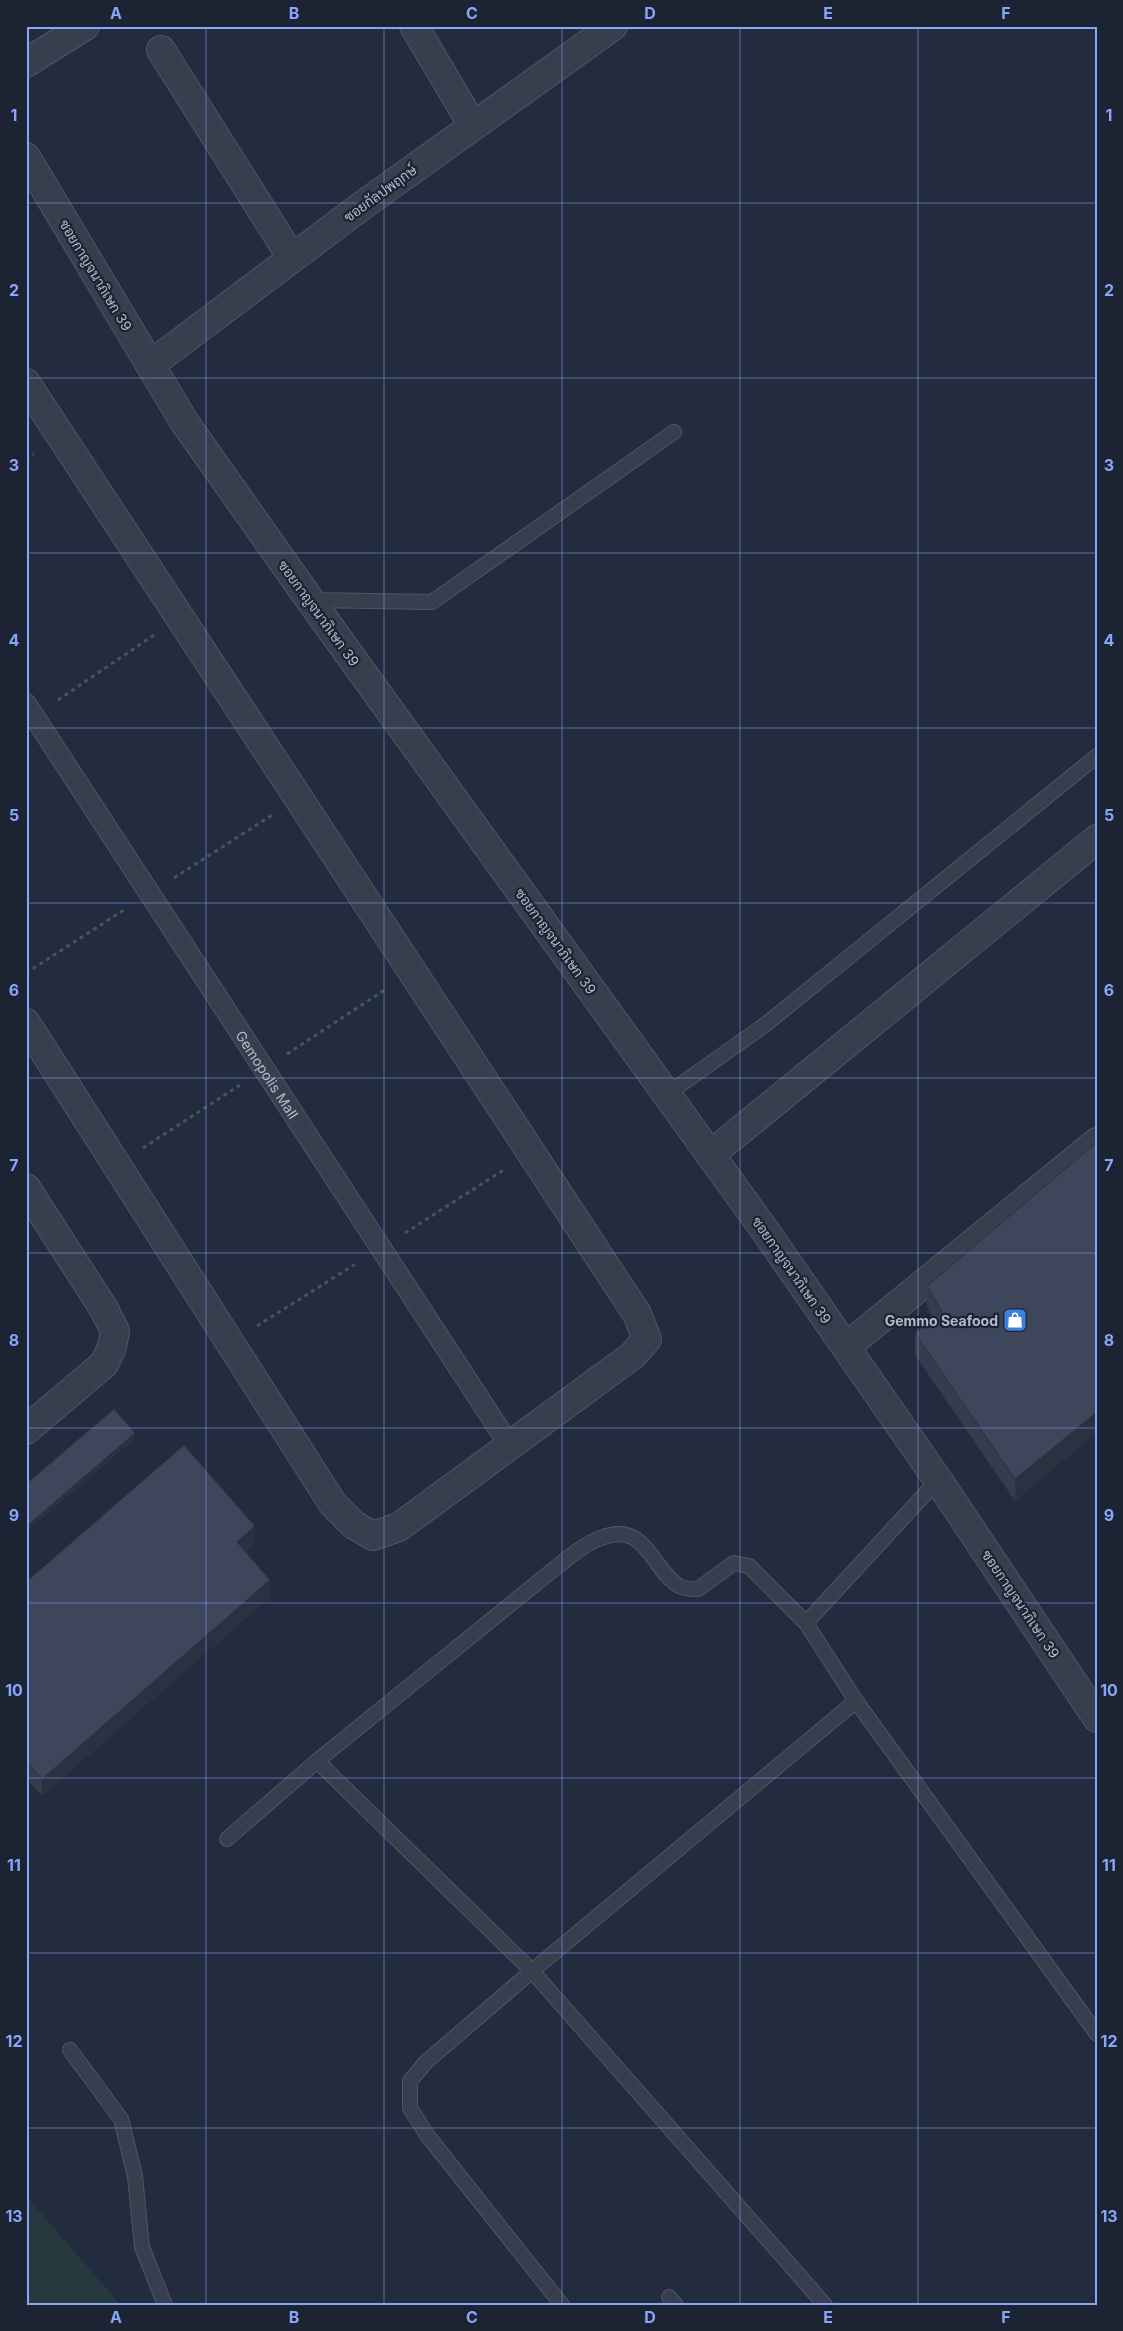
<svg xmlns="http://www.w3.org/2000/svg" width="1123" height="2331" font-family="Inter,Sarabun,sans-serif">
<rect width="100%" height="100%" fill="#232b3e"/>
<!-- green -->
<path fill="#25393f" d="M26 2196 121 2305H26Z"/>
<g fill="none" stroke-linecap="round" stroke-linejoin="round">
<!-- service casing -->
<g stroke="#4f5666" stroke-width="16">
<path id="service" d="M310 600 432 602 674 432
M666 1095 766 1024 1097 756
M938 1480 806 1623 856 1701 1097 2034
M317 1761 532 1971 825 2305
M227 1839 317 1761 559 1565C572 1555 586 1543 601 1538 646 1520 651 1569 679 1586 684 1589 692 1589 698 1589L734 1563 749 1566 806 1623
M70 2050 121 2119 135 2176 142 2247 165 2305
M669 2297 676 2305
M562 2305 427 2135 410 2108V2081L426 2062 532 1971 856 1701"/>
</g>
<!-- pedestrian casing -->
<g stroke="#4f5666" stroke-width="22">
<g id="pedestrian">
<path id="s1" d="M26 704 510 1446"/>
</g>
</g>
<!-- minor casing -->
<g stroke="#4f5666" stroke-width="30">
<path id="minor" d="M414 26 473 126
M161 50 292 258
M26 63 85 26
M150 365 363 205 613 26
M26 383 637 1314 647 1339 633 1355 399 1527 373 1536 354 1525 333 1504 26 1023
M710 1155 1097 839
M26 1188 104 1309 115 1331 112 1347 104 1364 26 1430
M846 1347 1097 1142"/>
</g>
<!-- tertiary casing -->
<g stroke="#4f5666" stroke-width="30">
<path id="tertiary" d="M26 157 185 423 310 600 766 1232 938 1480 1097 1718"/>
</g>
<!-- path -->
<path stroke="#43565c" stroke-width="3" stroke-dasharray="4 4" stroke-linecap="butt" d="M26 459 34 454
M58 700 154 635
M174 878 272 815
M26 973 127 908
M287 1054 386 989
M143 1148 240 1085
M405 1233 505 1169
M257 1326 357 1263"/>
<!-- service -->
<use href="#service" stroke="#373e4e" stroke-width="14"/>
<!-- pedestrian -->
<use href="#pedestrian" stroke="#373e4e" stroke-width="20"/>
<!-- minor -->
<use href="#minor" stroke="#373e4e" stroke-width="28"/>
<!-- tertiary -->
<use href="#tertiary" stroke="#373e4e" stroke-width="28"/>
</g>
<!-- wall -->
<path fill="#343c4e" d="M1097 1142 1015 1501 915 1355V1333L933 1319 927 1307V1286Z
M255 1543 245 1551 270 1597 42 1796 26 1778V1582Z"/>
<!-- shaded-wall -->
<path fill="#2b3140" d="M1097 1412V1433L1015 1501V1479Z
M135 1433V1439L26 1532V1527Z
M255 1526V1543L237 1558V1542Z
M270 1580V1597L42 1796V1779Z"/>
<!-- building -->
<path fill="#3d465b" stroke="#2b3140" d="M1097 1142V1412L1015 1479 915 1333 942 1312 927 1286Z
M114 1409 135 1433 26 1527V1484Z
M184 1445 255 1526 237 1542 270 1580 42 1779 26 1761V1582Z"/>
<!-- grid -->
<path fill="none" stroke="#86a6fa" stroke-width="1" stroke-opacity="0.55" d="M206 26V2305M384 26V2305M562 26V2305M740 26V2305M918 26V2305M26 203H1097M26 378H1097M26 553H1097M26 728H1097M26 903H1097M26 1078H1097M26 1253H1097M26 1428H1097M26 1603H1097M26 1778H1097M26 1953H1097M26 2128H1097"/>
<!-- icons -->
<defs>
<g id="shop-square" transform="scale(1.25)"><rect x="-9" y="-9" width="18" height="18" rx="4" fill="#3f7fe0" stroke="#1c2333"/><path d="M-5-2.5h2.3a2.7 3.5 0 0 1 5.4 0H5L5.5 6h-11ZM-1.5-2.5h3a1.5 2.3 0 0 0-3 0Z" fill="#fff"/></g>
</defs>
<g fill-rule="evenodd">
<use href="#shop-square" x="1015" y="1320"/>
</g>
<g text-anchor="middle" dominant-baseline="central" stroke-width="4.5" stroke-linejoin="round" paint-order="stroke">
<!-- street labels -->
<g font-size="14" fill="#b3b9c9" stroke="#1c2333">
<text transform="translate(380 193) rotate(-36)">ซอยกัลปพฤกษ์</text>
<text transform="translate(96 275) rotate(59)">ซอยกาญจนาภิเษก 39</text>
<text transform="translate(319 613) rotate(54)">ซอยกาญจนาภิเษก 39</text>
<text transform="translate(556 941) rotate(54)">ซอยกาญจนาภิเษก 39</text>
<text stroke="none"><textPath href="#s1" startOffset="442">Gemopolis Mall</textPath></text>
<text transform="translate(792 1270) rotate(55)">ซอยกาญจนาภิเษก 39</text>
<text transform="translate(1021 1604) rotate(56)">ซอยกาญจนาภิเษก 39</text>
</g>
<!-- poi labels -->
<g font-size="14" font-weight="bold" fill="#b3b9c9" stroke="#1c2333" text-anchor="end">
<text x="998" y="1320">Gemmo Seafood</text>
</g>
</g>
<!-- border -->
<rect width="1123" height="2331" fill="none" stroke="#1c2333" stroke-width="55"/>
<rect x="28" y="28" width="1068" height="2276" fill="none" stroke="#86a6fa" stroke-width="2"/>
<g font-size="16" text-anchor="middle" font-weight="bold" fill="#86a6fa">
<text x="116" y="19">A</text>
<text x="294" y="19">B</text>
<text x="472" y="19">C</text>
<text x="650" y="19">D</text>
<text x="828" y="19">E</text>
<text x="1006" y="19">F</text>
<text x="14" y="121">1</text>
<text x="1109" y="121">1</text>
<text x="14" y="296">2</text>
<text x="1109" y="296">2</text>
<text x="14" y="471">3</text>
<text x="1109" y="471">3</text>
<text x="14" y="646">4</text>
<text x="1109" y="646">4</text>
<text x="14" y="821">5</text>
<text x="1109" y="821">5</text>
<text x="14" y="996">6</text>
<text x="1109" y="996">6</text>
<text x="14" y="1171">7</text>
<text x="1109" y="1171">7</text>
<text x="14" y="1346">8</text>
<text x="1109" y="1346">8</text>
<text x="14" y="1521">9</text>
<text x="1109" y="1521">9</text>
<text x="14" y="1696">10</text>
<text x="1109" y="1696">10</text>
<text x="14" y="1871">11</text>
<text x="1109" y="1871">11</text>
<text x="14" y="2047">12</text>
<text x="1109" y="2047">12</text>
<text x="14" y="2222">13</text>
<text x="1109" y="2222">13</text>
<text x="116" y="2323">A</text>
<text x="294" y="2323">B</text>
<text x="472" y="2323">C</text>
<text x="650" y="2323">D</text>
<text x="828" y="2323">E</text>
<text x="1006" y="2323">F</text>
</g>
</svg>
